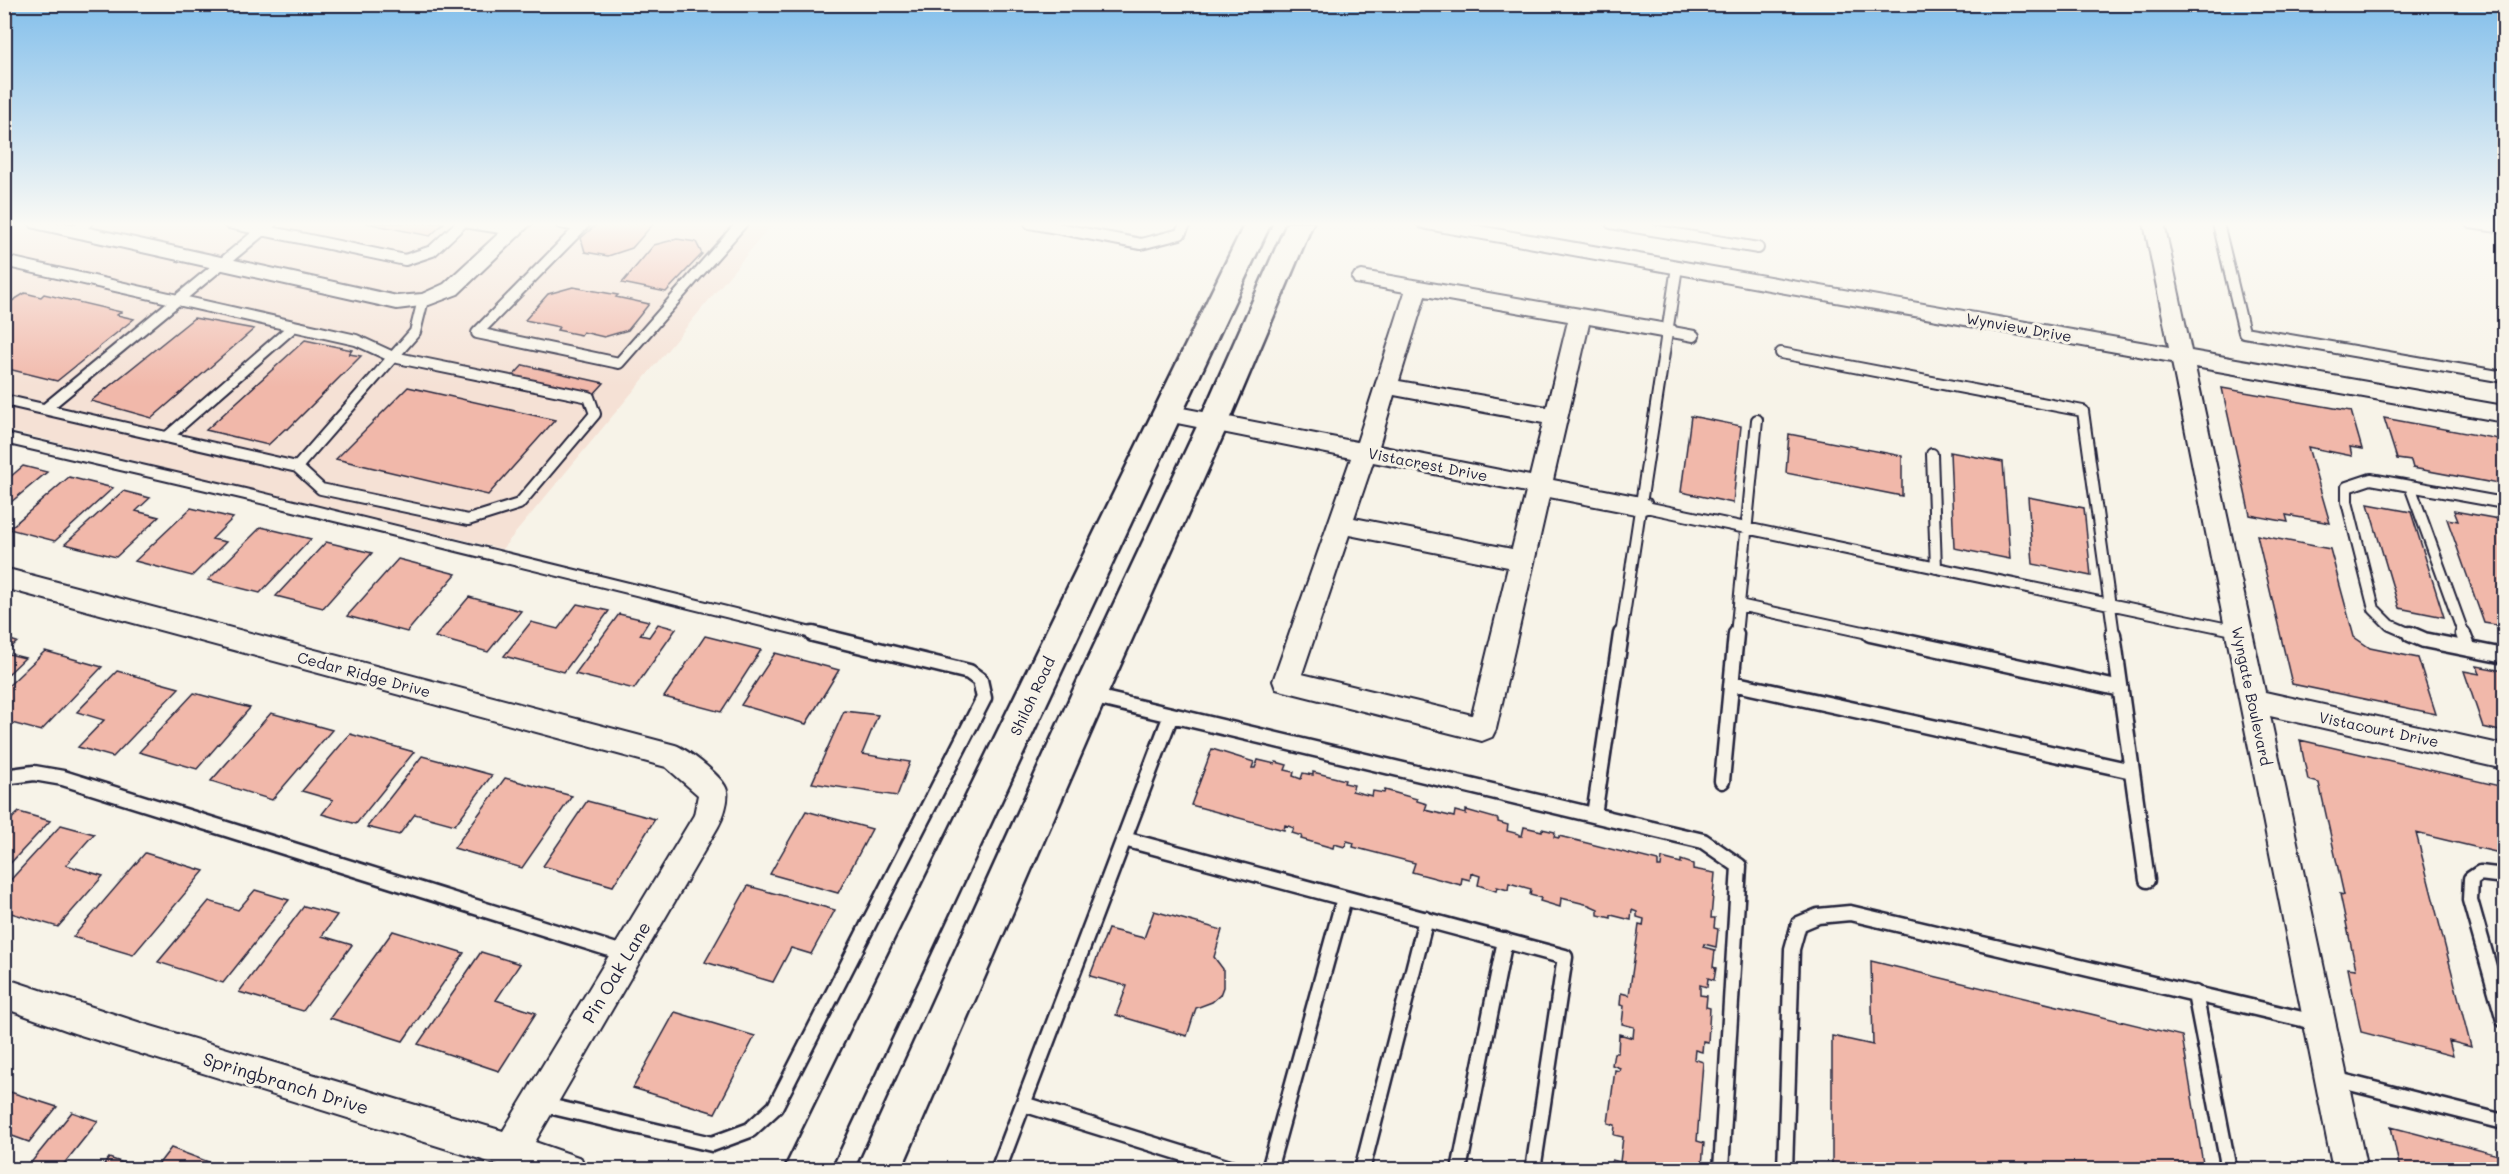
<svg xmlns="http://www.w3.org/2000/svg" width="2509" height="1174" font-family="Mali,sans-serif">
<rect width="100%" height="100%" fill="#f7f3e8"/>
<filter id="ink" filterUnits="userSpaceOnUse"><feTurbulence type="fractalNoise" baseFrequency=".0167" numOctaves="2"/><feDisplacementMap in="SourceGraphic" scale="12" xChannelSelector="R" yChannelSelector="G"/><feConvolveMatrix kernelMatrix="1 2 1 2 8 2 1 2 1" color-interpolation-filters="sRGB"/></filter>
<g filter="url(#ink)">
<!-- built -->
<path fill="#f5e1d5" d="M5 223H773L502 549 5 430Z"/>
<!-- building -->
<path fill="#f1b8aa" stroke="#22223b" stroke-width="1.5" d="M366 223H444L430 236Z
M598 223H654L632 248 608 256 585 252 581 238Z
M677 239 696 242 702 254 666 292 622 283 654 245Z
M573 287 618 295 616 297 649 304 628 330 604 337 583 332 581 335 557 330 559 327 525 320 548 294Z
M25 293 41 297 44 294 121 312 117 315 134 319 57 381 4 368V306Z
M194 318 254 329 152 418 91 401Z
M305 340 352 350 349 354 361 356 288 429H285L268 445 206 430Z
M523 365 604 383 594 394 513 376Z
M408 387 555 420 488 495 336 459Z
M2222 388 2351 411 2362 449 2350 447 2352 456 2308 447 2330 523 2286 515 2288 522 2250 515Z
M1691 416 1741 426 1733 503 1681 492Z
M2384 418 2504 440V485L2413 468 2411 461 2397 459Z
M1789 434 1902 456V496L1786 473Z
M1950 452 2003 462 2010 559 1954 548Z
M23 466 47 472 4 508V477L9 478Z
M69 477 113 488 55 541 9 529Z
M123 491 150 498 136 511 159 517 116 557 65 544Z
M2028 497 2084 508 2091 576 2033 564Z
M2368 504 2411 512 2444 617 2399 608Z
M191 508 233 518 212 539 226 542 192 576 135 561Z
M2454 511 2504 520V637L2500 636 2496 625 2484 623 2447 519 2458 521Z
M261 527 311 539 260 593 208 580Z
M2257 535 2330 549 2354 637 2370 648 2418 658 2436 714 2292 684Z
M326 542 372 553 323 608 276 596Z
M398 559 456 574 407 632 347 616Z
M469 597 521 611 488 652 435 637Z
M577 604 609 611 564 672 504 656 531 622 558 629Z
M619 614 649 621 640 635 649 637 658 624 676 629 634 689 575 674Z
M705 636 761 650 721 712 664 697Z
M4 638 17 642 5 653 25 658 4 678Z
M45 651 102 667 41 731 4 721V690Z
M775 653 839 670 806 724 741 705Z
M2477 666 2504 671V732L2483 727 2464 671 2480 674Z
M117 671 179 688 113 757 78 747 104 720 77 712Z
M194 693 250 708 197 769 139 752Z
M844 711 878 715 862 754 910 762 897 796 812 783Z
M271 713 332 730 272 800 211 781Z
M350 734 414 752 356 824 322 814 333 800 302 791Z
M2300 740 2504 787V854L2416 833 2471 1047 2449 1041 2453 1056 2361 1032 2348 968 2356 969 2340 894 2344 895 2319 783 2308 780Z
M1212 749 1254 762 1252 768H1255L1258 760 1275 764 1276 762 1287 765 1285 770 1294 772 1293 776 1301 779 1303 773 1313 775V772L1345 780 1344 783 1354 785 1352 791 1372 796 1373 791 1384 793 1385 790 1417 799V801L1427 804 1425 810 1454 817 1455 811 1466 814V810L1498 819V822L1508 825 1507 831 1519 834V836H1522L1524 827 1542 831V829L1555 832 1554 837 1559 838V836L1658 861V867H1661L1662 858 1681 863V860L1693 864V869L1715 873 1711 918H1715L1714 928 1718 929 1716 947 1704 944 1703 947 1715 950 1713 967 1716 968 1714 980 1708 978 1707 987 1700 985V995L1707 996 1706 1007 1710 1008 1708 1042 1703 1041 1702 1052 1695 1050 1694 1059 1703 1062 1697 1141 1704 1143 1702 1165 1698 1164 1697 1170H1611L1612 1160 1620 1162 1623 1137 1614 1135 1615 1125 1608 1123 1615 1070 1619 1071 1620 1068 1612 1065 1614 1053H1618L1619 1034 1633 1038 1634 1027 1622 1024 1624 1006 1620 1005 1621 993 1629 995 1639 925 1643 926 1644 919 1637 917V912L1632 910 1631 920 1611 915V918L1598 915V909L1589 905 1561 898 1560 907 1540 901 1541 898 1530 895 1531 889 1509 883 1508 890 1497 887 1496 891 1478 885 1480 876 1471 873 1470 880 1462 878 1461 885 1412 872 1415 863 1353 847 1354 843 1347 841 1345 847 1334 844 1333 848 1301 839 1302 836 1292 833 1294 828 1285 825 1284 830 1191 805Z
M422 756 492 775 455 825 415 814 399 835 367 827Z
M505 778 572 796 522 868 454 848Z
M587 801 655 819 613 886 543 866Z
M806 811 872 829 838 893 770 874Z
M19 812 50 821 4 870V826Z
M61 825 94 834 66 865 103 876 58 927 4 911V887Z
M145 853 204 871 133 955 73 937Z
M748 886 835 910 811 954 791 948 773 982 705 962Z
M255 890 289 900 223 983 158 962 209 901 238 910Z
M304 906 337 915 322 936 352 945 303 1011 239 992Z
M1154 911 1222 930 1214 957 1223 969V987L1220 995 1212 1002 1196 1008 1187 1036 1116 1015 1127 986 1090 976 1108 929 1144 938Z
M393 931 464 953 403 1041 330 1018Z
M481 952 520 964 496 1000 536 1013 499 1071 418 1044Z
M1871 961 2182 1036 2204 1170H1832V1036L1873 1045Z
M675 1012 755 1036 715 1113 633 1088Z
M4 1090 57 1107 29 1142 4 1133Z
M72 1112 98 1121 63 1165 74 1170H25Z
M2391 1127 2502 1156 2504 1170H2400Z
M171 1148 230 1170H154Z
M109 1158 129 1165 126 1170H100Z"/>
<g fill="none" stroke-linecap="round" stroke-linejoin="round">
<!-- lane-far1 casing -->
<g stroke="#22223b" stroke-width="14">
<path id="lane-far1" d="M229 223 405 260 432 251 462 223
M470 223 514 230
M561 223 581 227
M585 223 477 333 619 363 742 223
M1030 223 1141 244 1180 234 1186 223
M1611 223 1758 248
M2218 223 2244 332 2504 377
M2471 223 2504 228
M76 231 86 223
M4 261 356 340 393 357
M1667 331 1694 336
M1781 353 2083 411 2114 635
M393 357 589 397 595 414 519 504 468 520 321 489 297 467Z
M393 357 415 332 423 300
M4 400 297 467
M45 409 271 223
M167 437 293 327
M4 438 245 494 820 635
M1932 454 1936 568
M2410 486 2464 635
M1641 506 2238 631
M1739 605 1877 635
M1621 635 1677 267
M1736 635 1757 420
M2413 635 2390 625 2374 609 2347 502V487L2371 479 2504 503"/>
</g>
<!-- lane casing -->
<g stroke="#22223b" stroke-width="19">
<path id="lane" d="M1870 634 2121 689
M2113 634 2147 880
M2410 634 2424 640 2504 656
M2463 634 2469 649
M1732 683 2132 771
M1091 696 1703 841 1739 866 1721 1170
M4 777 34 773 63 778 626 954
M1722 781 1736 634
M1594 815 1621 634
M1124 839 1565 957 1533 1170
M2504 876 2480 873 2471 879 2470 900 2504 1020
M2195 993 2229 1170
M2334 1079 2504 1122
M540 1104 712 1144 750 1130 775 1107 984 698 980 680 969 672 813 634
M1023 1104 1236 1170
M998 1170 1171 715
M1269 1170 1344 898
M1362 1170 1426 919
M1459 1170 1505 940
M1785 1170 1792 949 1799 924 1818 916 1850 913 2319 1023"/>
</g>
<!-- street casing -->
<g stroke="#22223b" stroke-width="4">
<path id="street" d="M29 223H67L397 296 422 294 444 284 510 223H532L458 294 429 305 397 309 39 229 32 227Z
M1417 223H1462L2169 347 2144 223H2164L2191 351 2504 406V422L2195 367 2265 692 2504 745V769L2270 716 2367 1170H2333L2172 362 1427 229 1420 227Z
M1362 271 1667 324 1675 326 1678 331 1675 336 1667 338 1589 324 1553 480 1641 497 1650 500 1653 506 1650 512 1641 515 1549 497 1496 729 1492 737 1482 741 1276 689 1273 681 1351 458 1167 421 1159 419 1156 413 1159 407 1167 405 1357 442 1405 292 1355 283 1352 278 1355 273ZM1425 296 1568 321 1547 407 1399 381ZM1394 395 1543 423 1530 476 1379 446ZM1373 462 1526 492 1512 549 1354 518ZM1349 535 1508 567 1472 715 1302 674Z
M4 568 675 745C687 749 725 778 727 791 729 801 723 818 718 827L535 1142 581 1158 586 1170H515L74 1033 4 1008V978L144 1024 503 1131 694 815 698 795 666 767 4 588Z"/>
</g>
<!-- secondary casing -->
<g stroke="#22223b" stroke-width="5">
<path id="secondary" d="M1245 223H1271L829 1170H784Z
M1287 223H1313L1229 422 1107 695 901 1170H856L1071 695 1199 422Z"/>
</g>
<!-- lane-far1 -->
<use href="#lane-far1" stroke="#f7f3e8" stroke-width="10"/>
<!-- lane -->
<use href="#lane" stroke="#f7f3e8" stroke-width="14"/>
<!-- street -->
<use href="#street" fill="#f7f3e8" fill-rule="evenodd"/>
<!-- secondary -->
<use href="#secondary" fill="#f7f3e8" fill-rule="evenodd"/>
</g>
</g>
<!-- sky -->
<linearGradient id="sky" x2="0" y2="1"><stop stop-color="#83bfeb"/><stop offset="0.58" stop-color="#fbfaf5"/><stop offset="1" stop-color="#fbfaf5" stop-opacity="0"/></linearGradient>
<rect width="2509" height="387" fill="url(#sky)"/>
<g text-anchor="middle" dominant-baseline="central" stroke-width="6" stroke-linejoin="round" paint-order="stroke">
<!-- street labels -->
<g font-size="15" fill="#22223b" stroke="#f7f3e8">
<text transform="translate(2019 327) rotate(10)">Wynview Drive</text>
<text transform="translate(1428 464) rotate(11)">Vistacrest Drive</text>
<text transform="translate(364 674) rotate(15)">Cedar Ridge Drive</text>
<text transform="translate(1032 696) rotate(-65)">Shiloh Road</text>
<text transform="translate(2252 696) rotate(78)">Wyngate Boulevard</text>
<text transform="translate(2379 729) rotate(12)">Vistacourt Drive</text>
</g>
<!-- near-street labels -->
<g font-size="18" fill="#22223b" stroke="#f7f3e8">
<text transform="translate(616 972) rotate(-59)">Pin Oak Lane</text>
<text transform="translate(286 1083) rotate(17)">Springbranch Drive</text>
</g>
</g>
<!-- margin -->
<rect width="2509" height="1174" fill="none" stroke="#f7f3e8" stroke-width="24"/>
<rect x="12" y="12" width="2485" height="1150" fill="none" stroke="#22223b" stroke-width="2" filter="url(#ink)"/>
</svg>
